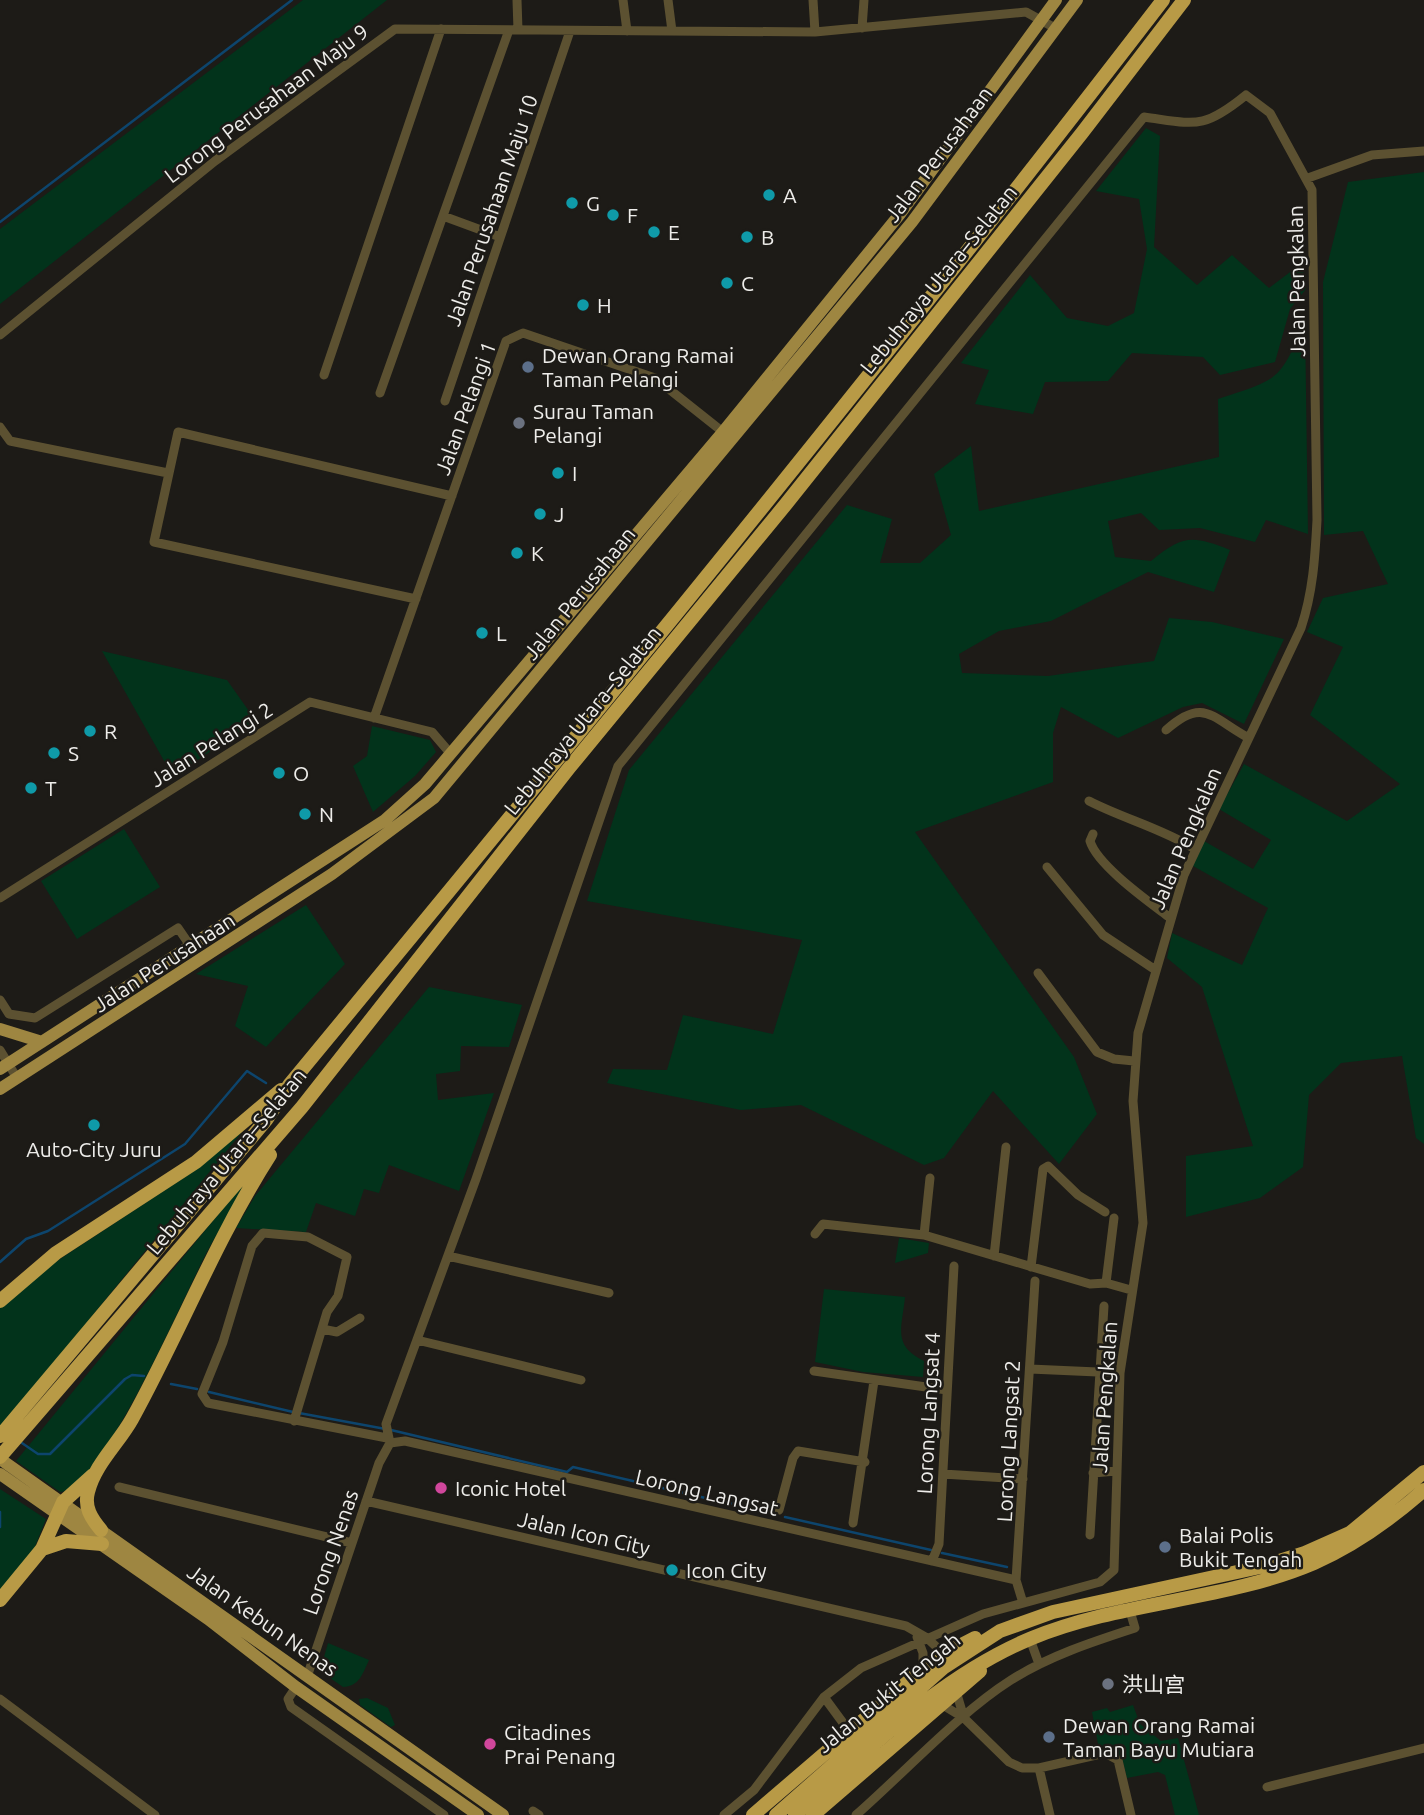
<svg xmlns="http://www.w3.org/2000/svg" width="1424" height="1815" font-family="Ubuntu,'Noto Sans SC',sans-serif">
<rect width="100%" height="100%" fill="#1d1b17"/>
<!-- green -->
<path fill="#02331b" d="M303 0H387L0 304V229Z
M1146 128 1160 136 1154 247 1197 285 1232 255 1269 288 1302 263 1306 289 1290 309 1275 362 1220 375 1203 357 1132 353 1108 381 1045 382 1033 414 975 404 989 370 961 363 1030 275 1067 318 1108 326 1134 313 1147 249 1139 199 1096 191Z
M1424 172V1144L1416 1138 1402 1056 1341 1063 1309 1095 1303 1167 1260 1198 1186 1217V1156L1253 1146 1202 987 1167 958 1172 933 1242 965 1268 908 1193 866 1204 841 1253 869 1271 840 1219 809 1244 764 1347 821 1400 784 1310 715 1343 647 1307 632 1323 598 1388 584 1363 531 1324 535 1323 282 1348 182Z
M1305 322 1308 534 1266 520 1255 542 1200 528 1159 530 1141 513 1108 521 1115 557 1151 561C1183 535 1192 535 1230 550L1214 592 1148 572 1051 621 999 631 959 654 962 673 1048 676 1154 661 1169 618 1212 622 1284 639 1244 724 1202 703 1183 707 1118 738 1061 707 1053 733V782L915 832 1074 1057 1097 1114 1059 1164 993 1091 944 1158 924 1165 801 1105 741 1110 607 1083 613 1069 667 1070 683 1015 773 1034 802 940 587 901 629 770 847 505 892 519 880 563H920L951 535 934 474 971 446 979 511 1219 457 1218 399C1279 379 1279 382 1305 322Z
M102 651 227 680 256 721 190 765 167 766Z
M372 726 430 740 436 752 415 776 373 812 353 766 367 756Z
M124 829 160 887 77 939 41 881Z
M306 905 345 964 266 1047 235 1026 248 986 196 974Z
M429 987 522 1005 509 1047 461 1046 460 1071 436 1074 438 1100 494 1093 459 1191 389 1165 379 1193 364 1189 355 1216 316 1203 306 1232 236 1228 255 1196Z
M242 1132 0 1429V1307L28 1280 188 1175Z
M262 1161C244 1190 225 1219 209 1248 187 1288 102 1491 60 1492L16 1461Z
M899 1238 929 1243 928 1253 895 1263Z
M824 1289 905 1297C902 1329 892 1345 924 1361L923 1377 863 1372 815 1362Z
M0 1489 46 1519 34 1549 0 1593Z
M328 1643 369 1660C363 1673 359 1687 343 1687L320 1671Z
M367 1698 388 1708 395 1725 391 1727 360 1705 359 1699Z
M1133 1705 1140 1724 1161 1741 1178 1738 1199 1815H1175L1165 1775 1158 1772 1127 1778 1122 1758 1098 1744 1092 1712 1107 1708 1110 1712Z"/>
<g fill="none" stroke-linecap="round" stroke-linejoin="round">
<!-- stream -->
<path stroke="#0d456d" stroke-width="2.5" d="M0 222 292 0
M0 1262 26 1239 48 1231 185 1144 247 1071 266 1083
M171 1384 197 1389
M209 1392 293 1412
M299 1413 391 1430 567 1472 573 1467 714 1500
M19 1441 38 1454H50L125 1379 132 1375 144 1376
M730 1503 772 1514
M0 1512V1527
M785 1517 931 1550
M942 1553 1007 1567"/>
<!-- minor -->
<path stroke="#5c5131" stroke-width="9" d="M517 0 518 30
M623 0 627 31
M668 0 672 31
M813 0 815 32
M862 28 864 0
M1308 178 1372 155 1424 151
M443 216 500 237
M0 335 215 161 395 29 815 32 1026 12 1055 28
M324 375 441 29
M380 393 509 30
M445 401 570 31
M0 427 10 441 168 473
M416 599 154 542 178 432 452 496
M374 718 506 341 523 333 655 378 723 432
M1166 730C1203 697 1211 717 1247 737
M1089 801C1124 819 1161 828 1195 849
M1093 834 1090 841C1097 865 1148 901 1169 917
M1047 867 1103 935 1154 969
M0 898 310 702 432 732 450 753
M1038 973 1097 1052 1114 1059 1134 1061
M0 1000 9 1014 35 1018 178 928 191 947
M0 1050 17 1078
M815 1234 823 1224 924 1235 1090 1284 1106 1283 1131 1290
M924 1235 930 1178
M448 1256 609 1293
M994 1256 1006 1147
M1031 1267 1043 1169 1048 1166 1078 1195 1105 1212
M1106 1283 1114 1218
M322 1329 337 1332 360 1318
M417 1340 581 1380
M1030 1369 1120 1373
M814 1371 947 1390
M294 1421 327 1312 338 1296 347 1257 308 1237 263 1233 252 1246 223 1342 202 1394 208 1403 387 1438
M390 1443 386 1424 476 1179 618 766 1144 117C1196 124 1203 130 1246 95L1270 113 1312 190 1317 520C1315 558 1313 592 1301 628L1184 875 1138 1033 1133 1101 1143 1223 1120 1373 1114 1570 1100 1582 983 1614 861 1668 824 1697 754 1790 724 1815
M390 1443 405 1441 1016 1580
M1093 1473 1116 1471
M943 1474 1023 1479
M119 1487 352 1543
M366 1501 906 1626 927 1638 944 1654
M779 1510 793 1458 798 1451 865 1462
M853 1523 874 1381
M1090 1535 1104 1306
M932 1561 939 1544 954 1266
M1023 1603 1016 1580 1035 1281
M917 1637 923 1653V1669
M1030 1639 1039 1664
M308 1674 379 1463 390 1443
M296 1687 288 1699 291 1707 444 1815
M956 1691 964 1718
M824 1697 849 1731
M0 1699 155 1815
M941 1704 964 1718 1009 1762 1022 1768H1039L1105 1753 1118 1760 1131 1815
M1039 1768 1050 1815
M1267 1787 1424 1748
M533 1811 539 1815
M856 1815C904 1773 959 1713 1011 1680 1049 1656 1092 1642 1135 1628L1130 1611"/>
<!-- major -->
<path stroke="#9e8641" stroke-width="12" d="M0 1029 42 1042
M0 1069 385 820 425 784 723 432 900 214 1056 0
M0 1089 332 874 434 798 912 222 1077 0
M0 1459 503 1815
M0 1474 208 1619 296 1687 478 1815"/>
<!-- highway -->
<path stroke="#b89a46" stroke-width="14" d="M0 1301 56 1253 196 1162 281 1090
M0 1436 266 1120 290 1084C586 726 880 368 1163 0
M0 1457 302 1107 569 768 786 504 1082 133 1184 0
M101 1530C91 1518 84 1507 88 1492 95 1464 118 1444 132 1419 180 1332 216 1239 270 1155
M42 1549 66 1541 102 1544
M0 1600 42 1549 63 1502 93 1475
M753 1815 923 1669 944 1654 975 1638
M776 1815 943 1668 1000 1631 1053 1612 1260 1567 1305 1553 1350 1533 1424 1472
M795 1815C869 1749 940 1676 1032 1638 1122 1601 1225 1601 1314 1563 1355 1545 1391 1519 1424 1490
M813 1815 980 1671"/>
</g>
<!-- markers -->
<g fill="#0f9aa8" stroke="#1d1b17" stroke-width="2.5">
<circle cx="769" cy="195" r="7"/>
<circle cx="572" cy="203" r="7"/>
<circle cx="613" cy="215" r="7"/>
<circle cx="654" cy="232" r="7"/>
<circle cx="747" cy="237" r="7"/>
<circle cx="727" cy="283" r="7"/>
<circle cx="583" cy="305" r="7"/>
<circle cx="558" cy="473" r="7"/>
<circle cx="540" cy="514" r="7"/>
<circle cx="517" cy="553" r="7"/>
<circle cx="482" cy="633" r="7"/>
<circle cx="90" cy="731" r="7"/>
<circle cx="54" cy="753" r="7"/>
<circle cx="279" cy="773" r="7"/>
<circle cx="31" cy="788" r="7"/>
<circle cx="305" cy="814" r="7"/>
<circle cx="94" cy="1125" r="7"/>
<circle cx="672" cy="1570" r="7"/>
</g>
<g fill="#5c6f8a" stroke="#1d1b17" stroke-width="2.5">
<circle cx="528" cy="367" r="7"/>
<circle cx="1165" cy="1547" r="7"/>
<circle cx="1049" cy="1737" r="7"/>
</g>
<g fill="#6b7280" stroke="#1d1b17" stroke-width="2.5">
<circle cx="519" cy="423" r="7"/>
<circle cx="1108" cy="1684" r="7"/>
</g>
<g fill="#d1479c" stroke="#1d1b17" stroke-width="2.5">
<circle cx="441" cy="1488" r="7"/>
<circle cx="490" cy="1744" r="7"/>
</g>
<g text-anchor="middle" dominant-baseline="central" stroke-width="5" stroke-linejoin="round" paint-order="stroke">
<!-- street labels -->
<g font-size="21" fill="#eeedea" stroke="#1d1b17">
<text transform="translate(266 103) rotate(-37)">Lorong Perusahaan Maju 9</text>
<text transform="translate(938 154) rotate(-53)">Jalan Perusahaan</text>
<text transform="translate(491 210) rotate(-71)">Jalan Perusahaan Maju 10</text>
<text transform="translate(938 279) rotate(-51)">Lebuhraya Utara–Selatan</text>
<text transform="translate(1296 281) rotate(-91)">Jalan Pengkalan</text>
<text transform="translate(465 408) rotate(-70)">Jalan Pelangi 1</text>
<text transform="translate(579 593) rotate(-51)">Jalan Perusahaan</text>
<text transform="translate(582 720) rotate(-51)">Lebuhraya Utara–Selatan</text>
<text transform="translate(211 744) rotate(-32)">Jalan Pelangi 2</text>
<text transform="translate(1185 838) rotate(-67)">Jalan Pengkalan</text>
<text transform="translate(164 962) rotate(-33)">Jalan Perusahaan</text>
<text transform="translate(226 1161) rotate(-50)">Lebuhraya Utara–Selatan</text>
<text transform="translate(1104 1397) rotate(-86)">Jalan Pengkalan</text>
<text transform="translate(928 1413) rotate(-87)">Lorong Langsat 4</text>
<text transform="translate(1008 1441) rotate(-87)">Lorong Langsat 2</text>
<text transform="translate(707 1492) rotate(13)">Lorong Langsat</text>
<text transform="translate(584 1533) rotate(13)">Jalan Icon City</text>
<text transform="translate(330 1552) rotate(-71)">Lorong Nenas</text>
<text transform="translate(263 1620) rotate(35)">Jalan Kebun Nenas</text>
<text transform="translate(888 1692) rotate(-39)">Jalan Bukit Tengah</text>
</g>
<!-- poi labels -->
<g font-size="21" fill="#eeedea" stroke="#1d1b17" text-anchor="start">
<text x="783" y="195">A</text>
<text x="586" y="203">G</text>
<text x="627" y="215">F</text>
<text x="668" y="232">E</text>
<text x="761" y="237">B</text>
<text x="741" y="283">C</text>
<text x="597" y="305">H</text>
<text x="542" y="355">Dewan Orang Ramai<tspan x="542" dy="24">Taman Pelangi</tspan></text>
<text x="533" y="411">Surau Taman<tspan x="533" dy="24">Pelangi</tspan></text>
<text x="572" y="473">I</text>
<text x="554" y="514">J</text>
<text x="531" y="553">K</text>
<text x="496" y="633">L</text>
<text x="104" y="731">R</text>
<text x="68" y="753">S</text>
<text x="293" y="773">O</text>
<text x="45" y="788">T</text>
<text x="319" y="814">N</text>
<text x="94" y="1149" text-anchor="middle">Auto-City Juru</text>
<text x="455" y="1488">Iconic Hotel</text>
<text x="1179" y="1535">Balai Polis<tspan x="1179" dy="24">Bukit Tengah</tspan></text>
<text x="686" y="1570">Icon City</text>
<text x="1122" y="1684">洪山宫</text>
<text x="1063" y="1725">Dewan Orang Ramai<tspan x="1063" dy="24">Taman Bayu Mutiara</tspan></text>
<text x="504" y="1732">Citadines<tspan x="504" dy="24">Prai Penang</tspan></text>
</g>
</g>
</svg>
